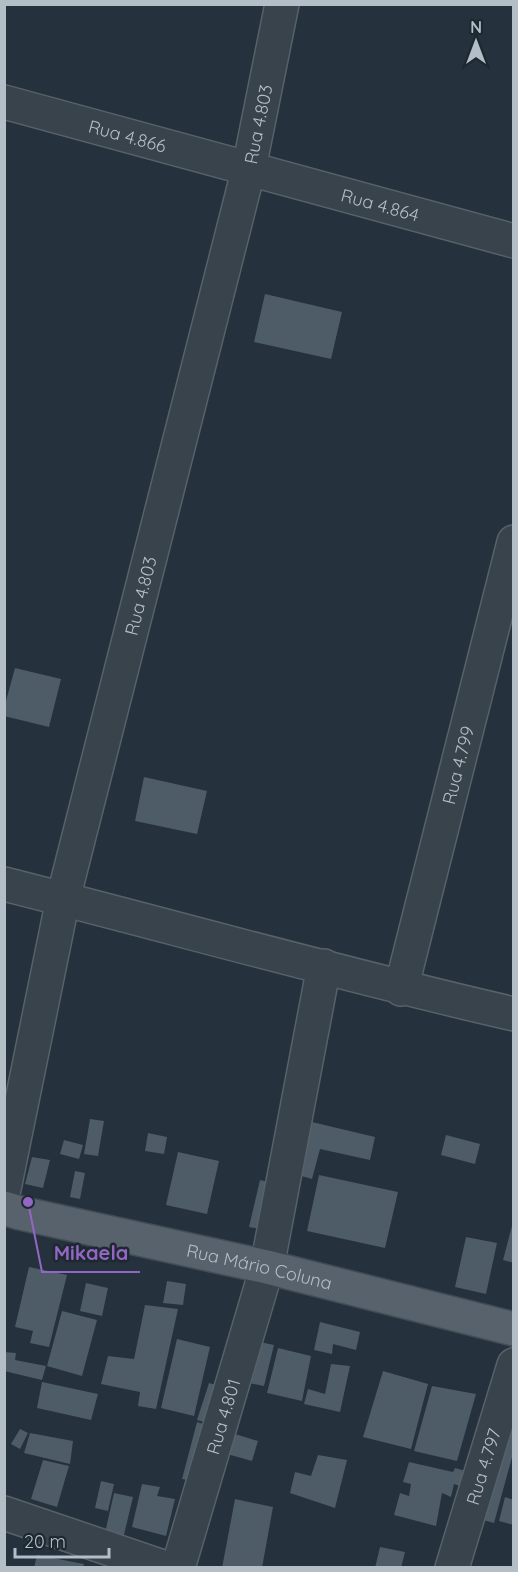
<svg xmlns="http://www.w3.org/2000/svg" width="518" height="1572" font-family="Quicksand,sans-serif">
<rect width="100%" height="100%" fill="#25313c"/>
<!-- building -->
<path fill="#4e5c67" d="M265 294 342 312 331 359 254 342Z
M15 668 61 679 49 727 4 716V708Z
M144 777 207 791 197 834 135 821Z
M90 1119 104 1121 98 1156 84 1154Z
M312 1122 375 1137 370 1160 320 1149 312 1179 298 1175Z
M148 1133 167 1137 164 1154 145 1151Z
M446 1135 480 1144 475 1164 441 1155Z
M64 1140 83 1145 79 1159 60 1154Z
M178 1152 219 1161 207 1214 166 1205Z
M32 1157 50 1160 43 1188 25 1184Z
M75 1171 85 1173 80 1199 70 1197Z
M319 1175 398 1192 385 1248 307 1231Z
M260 1180 277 1184 267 1230 249 1227Z
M513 1222H514V1263L503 1260Z
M466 1237 497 1243 486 1294 455 1287Z
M29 1267 67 1275 49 1347 30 1343 33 1331 15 1327Z
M167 1281 186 1284 183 1305 163 1303Z
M86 1283 108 1288 102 1316 80 1311Z
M145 1305 178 1309 156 1409 138 1406 140 1392 101 1384 108 1356 134 1359Z
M62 1311 97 1320 82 1376 47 1366Z
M320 1322 360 1332 356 1350 333 1344 332 1354 314 1350Z
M177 1339 210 1347 194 1416 161 1408Z
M255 1341 274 1345 264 1386 244 1382Z
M278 1348 311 1356 302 1401 267 1393Z
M4 1352 16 1353 15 1360 46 1366 42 1380 4 1371Z
M331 1364 350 1366 340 1412 304 1404 308 1389 325 1394Z
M383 1371 428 1384 411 1449 363 1437Z
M42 1382 98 1394 91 1420 37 1408Z
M209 1383 227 1388 216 1425 197 1420Z
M432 1386 476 1394 457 1461 414 1451Z
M514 1390V1450L494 1523 479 1519Z
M197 1422 215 1428 200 1482 182 1479Z
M20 1429 28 1433 20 1449 11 1444Z
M30 1433 73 1441 70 1464 24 1453Z
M232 1433 258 1441 252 1461 227 1454Z
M318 1455 347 1460 335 1508 290 1493 295 1472 311 1476Z
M43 1460 69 1466 57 1507 31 1499Z
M409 1462 453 1472 455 1468 473 1473 468 1489 454 1484 451 1497 442 1493 436 1526 394 1515 400 1493 409 1496 411 1484 403 1482Z
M101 1481 114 1484 108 1511 95 1508Z
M142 1484 160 1487 157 1496 175 1499 166 1536 132 1527Z
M114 1493 133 1497 123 1539 105 1533Z
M505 1497 514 1500V1525L499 1521Z
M235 1499 273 1507 262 1568H222Z
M380 1547 405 1552 401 1568H375Z
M37 1555 84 1564 83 1568H34Z"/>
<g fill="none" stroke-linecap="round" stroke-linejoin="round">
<!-- minor casing -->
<g stroke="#57616a" stroke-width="36">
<g id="minor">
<path id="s1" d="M4 102 514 241"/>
<path d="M4 884C174 927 343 975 514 1014"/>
<path id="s2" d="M401 989 514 542"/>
<path id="s3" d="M4 1189 63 899 249 168 282 4"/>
<path d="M4 1513 166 1568"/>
<path id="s4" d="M178 1568 267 1267 324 966"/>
<path id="s5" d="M452 1568 514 1365"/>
</g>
</g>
<!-- major casing -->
<g stroke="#424c55" stroke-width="36">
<g id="major">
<path id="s6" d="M4 1208 20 1213 267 1267 514 1329"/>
</g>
</g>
<!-- minor -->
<use href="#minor" stroke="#39434c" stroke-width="33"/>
<!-- major -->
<use href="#major" stroke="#57626c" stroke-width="33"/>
</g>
<g text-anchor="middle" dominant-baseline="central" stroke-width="5" stroke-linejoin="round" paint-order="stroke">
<!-- street labels -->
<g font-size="18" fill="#b4bec7" stroke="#1e2831">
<text stroke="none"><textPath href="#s3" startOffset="1095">Rua 4.803</textPath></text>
<text stroke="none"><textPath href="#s1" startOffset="128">Rua 4.866</textPath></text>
<text stroke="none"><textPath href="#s1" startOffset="390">Rua 4.864</textPath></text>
<text stroke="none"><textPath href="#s3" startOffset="609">Rua 4.803</textPath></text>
<text stroke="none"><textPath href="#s2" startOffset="231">Rua 4.799</textPath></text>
<text stroke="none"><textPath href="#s6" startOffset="262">Rua Mário Coluna</textPath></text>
<text stroke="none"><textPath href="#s4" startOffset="158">Rua 4.801</textPath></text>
<text stroke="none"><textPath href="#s5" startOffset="106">Rua 4.797</textPath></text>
</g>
</g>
<!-- callouts -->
<path fill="none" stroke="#9266c2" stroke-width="2" d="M28 1202L42 1272H140"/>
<circle fill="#9266c2" stroke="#1e2831" stroke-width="2" cx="28" cy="1202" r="6"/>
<g font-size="20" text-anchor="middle" font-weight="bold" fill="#9266c2" stroke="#1e2831" stroke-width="5" stroke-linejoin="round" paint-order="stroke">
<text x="91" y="1260">Mikaela</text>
</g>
<!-- border -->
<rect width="518" height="1572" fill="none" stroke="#b4bec7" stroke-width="12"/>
<!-- north arrow -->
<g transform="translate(476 42)" stroke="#1e2831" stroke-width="4.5" paint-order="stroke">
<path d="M0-4.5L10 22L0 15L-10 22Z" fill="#b4bec7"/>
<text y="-9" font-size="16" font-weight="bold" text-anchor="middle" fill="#b4bec7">N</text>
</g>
<!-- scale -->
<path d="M15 1548v9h94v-9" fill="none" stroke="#b4bec7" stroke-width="3"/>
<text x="24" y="1548" font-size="18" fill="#b4bec7" stroke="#1e2831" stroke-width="4.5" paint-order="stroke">20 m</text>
</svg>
